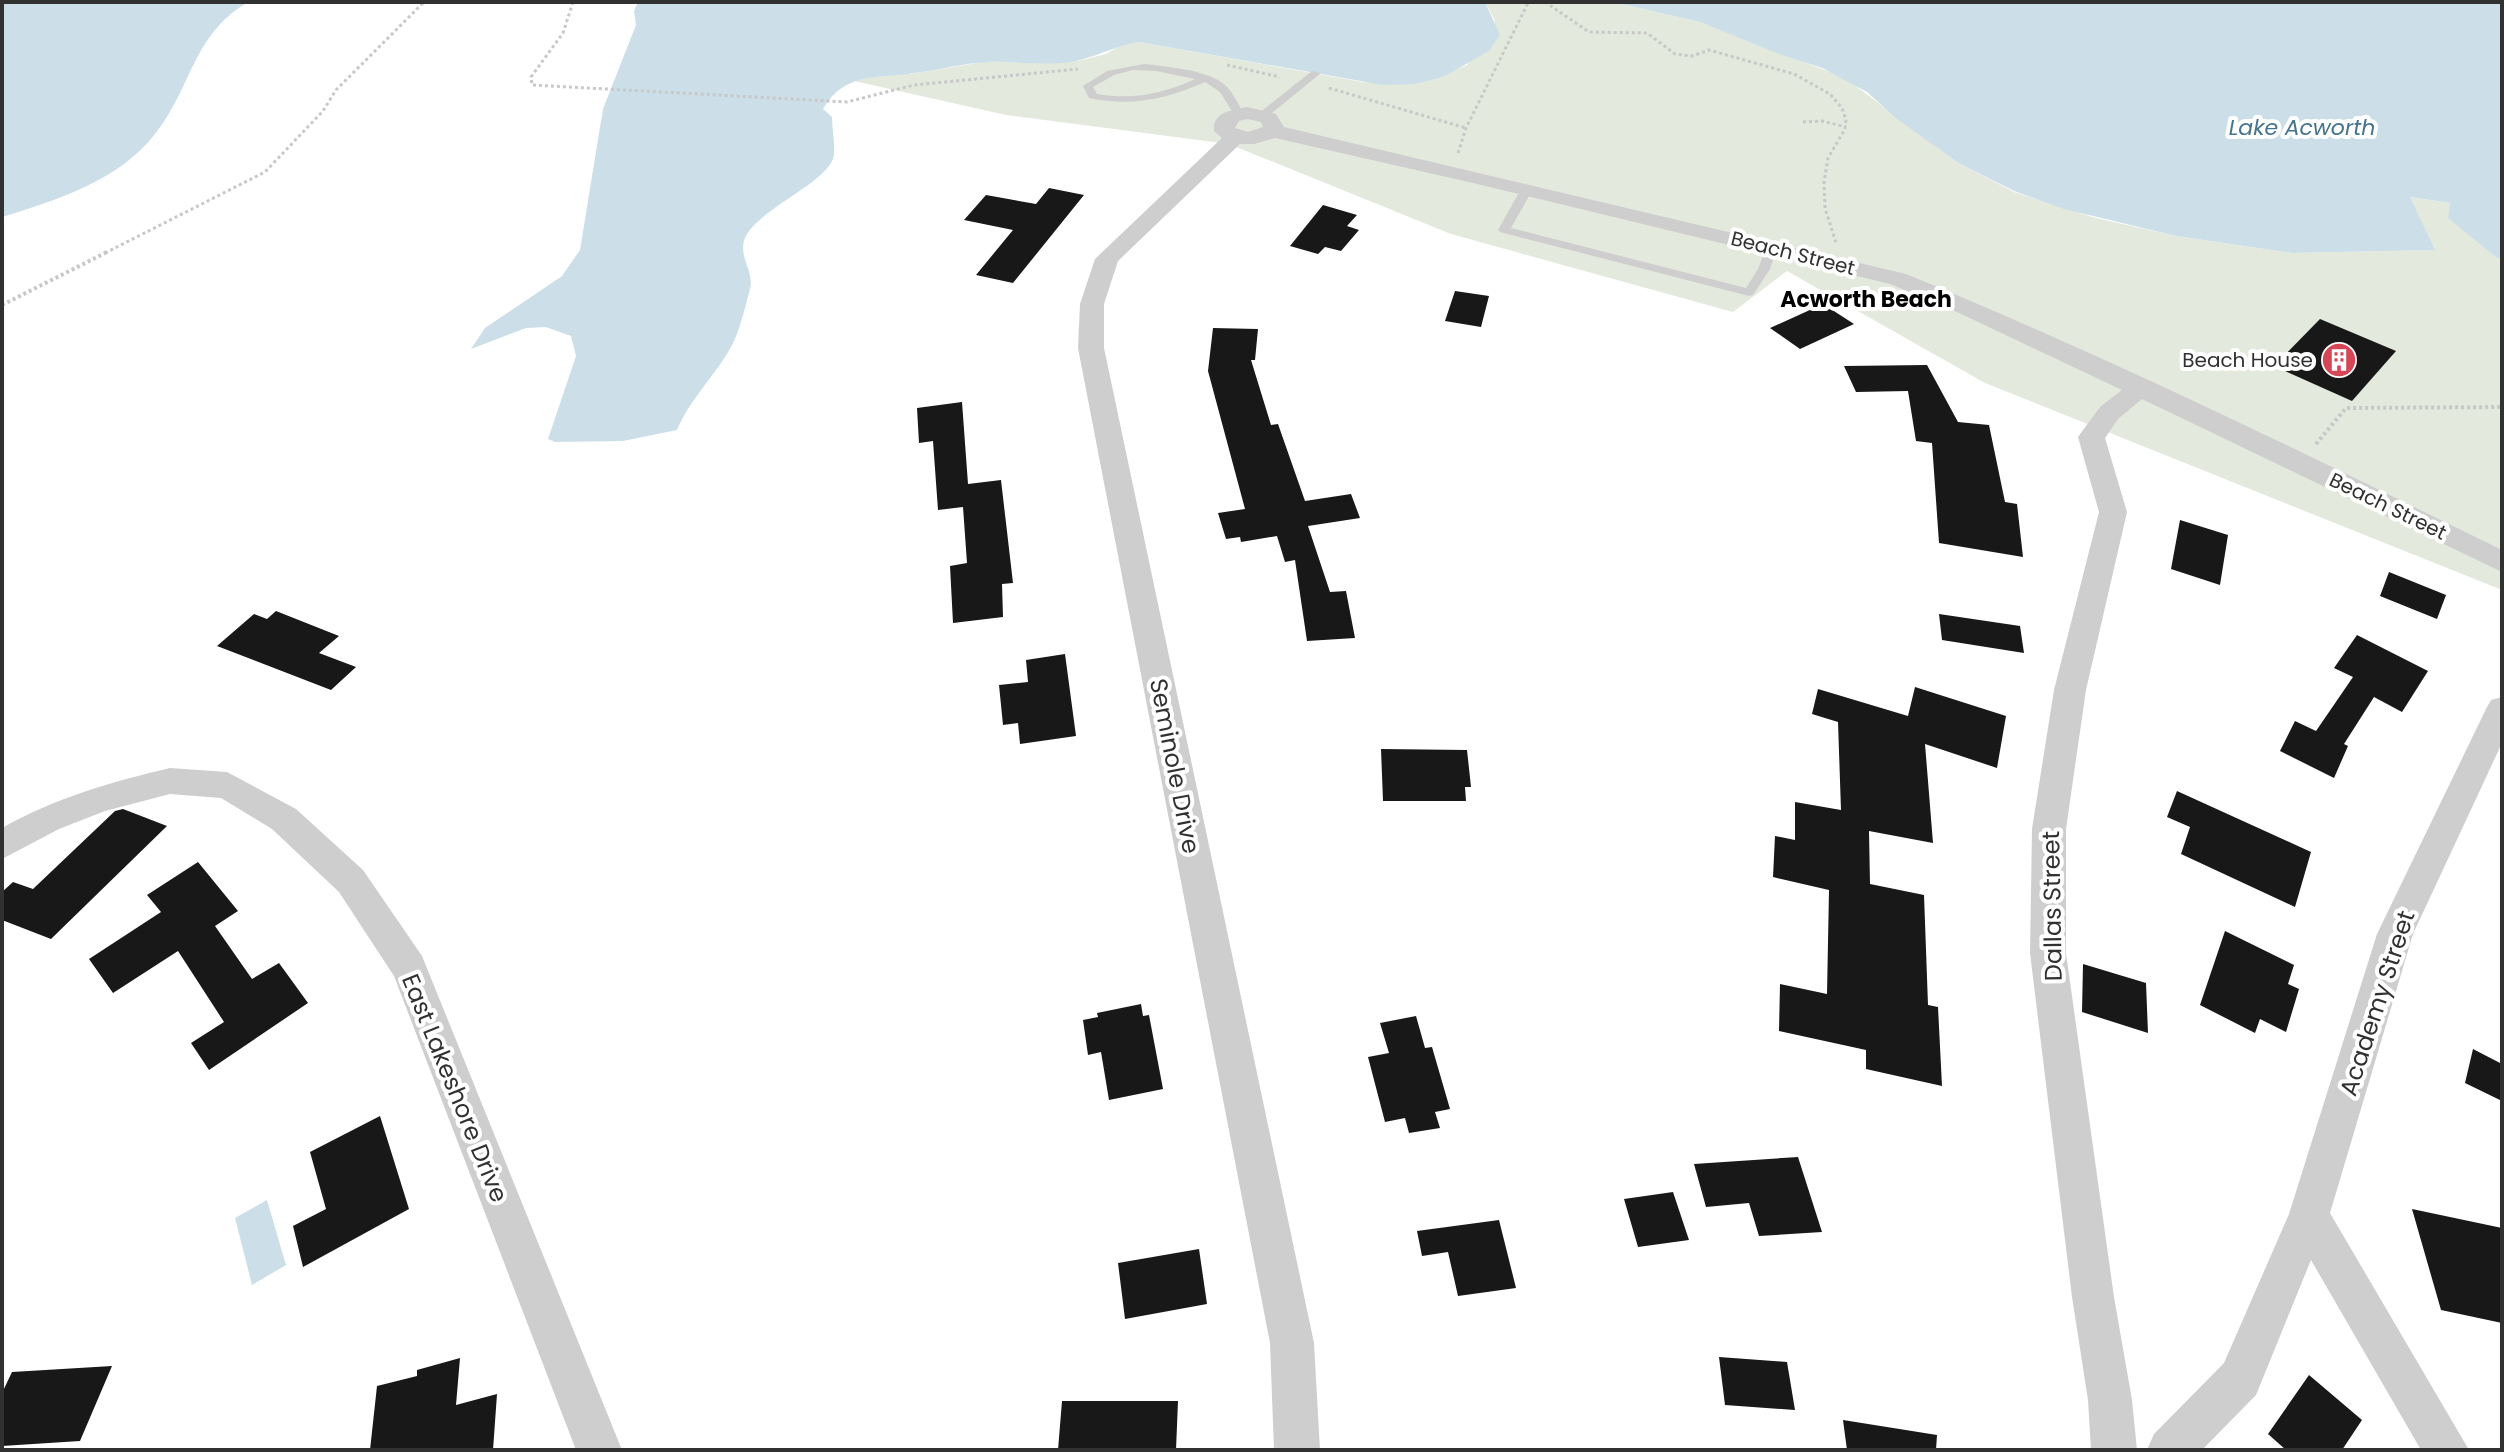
<svg xmlns="http://www.w3.org/2000/svg" width="2504" height="1452" font-family="Poppins,sans-serif">
<rect width="100%" height="100%" fill="#fff"/>
<!-- green -->
<path fill="#e4e9dd" d="M1485 2H1613L1700 22 1845 78 1960 164 2014 192 2096 218 2176 236 2292 253 2434 250 2409 197 2450 203 2497 258H2502V590L1985 383 1787 271 1733 312 1451 234 1229 144 1006 115 854 81 887 73 911 74 983 62 1078 61 1106 54 1121 45 1139 42 1363 82 1416 84 1467 65 1495 21Z"/>
<!-- water -->
<path fill="#ccdfe8" d="M2 2H248C192 35 192 88 155 134 120 180 55 201 2 217Z
M638 2H1485L1500 35 1489 51 1445 76 1416 84 1383 85 1139 42C1112 46 1090 61 1062 63 1038 65 1013 61 988 62 964 63 939 70 915 73 878 79 845 71 823 109L832 117C832 129 835 142 834 154 832 181 761 207 746 236 736 255 755 271 750 289 745 307 740 331 731 347 715 376 690 399 677 430L623 441 555 442 548 439 576 356 571 336 546 327 526 328 471 349 485 328 562 276 580 250 603 109 636 25 634 11Z
M1613 2H2502V258H2497L2448 218 2450 203 2410 197 2435 250 2292 253 2176 236 2064 209 2014 191 1960 164 1897 119 1867 92 1822 68 1779 54 1700 22Z
M267 1200 286 1265 252 1285 235 1218Z"/>
<!-- building -->
<path fill="#181818" d="M1049 188 1084 195 1013 283 976 275 1013 230 964 220 986 195 1036 204Z
M1323 205 1357 215 1347 226 1359 230 1341 251 1325 247 1318 254 1290 246Z
M1455 291 1489 296 1481 327 1445 321Z
M1823 304 1854 324 1800 349 1770 328Z
M2320 319 2396 351 2352 401 2274 366Z
M1213 328 1258 329 1255 360H1251L1271 425 1278 424 1305 501 1351 494 1360 518 1308 526 1330 592 1346 591 1355 638 1307 641 1295 560 1285 562 1277 536 1241 542 1240 537 1226 539 1218 513 1245 509 1208 371Z
M1927 365 1958 422 1989 425 2005 502 2017 504 2023 557 1939 543 1932 443 1916 441 1908 391 1856 392 1844 366Z
M962 402 968 484 1001 480 1013 583 1002 584 1003 617 953 623 950 566 967 563 963 507 938 510 933 441 919 443 917 408Z
M2180 520 2228 535 2220 585 2171 569Z
M2389 572 2446 595 2437 619 2380 596Z
M276 611 339 636 319 653 356 667 331 690 217 646 254 614 267 619Z
M1939 614 2020 626 2024 653 1942 640Z
M2357 635 2428 671 2402 712 2374 697 2344 744 2348 746 2334 778 2280 751 2295 721 2316 731 2353 677 2334 668Z
M1065 654 1076 736 1020 744 1018 723 1003 725 999 685 1028 682 1026 660Z
M1915 687 2006 716 1997 768 1925 744 1933 843 1869 831 1870 884 1924 895 1928 1005 1938 1007 1942 1086 1866 1069V1050L1779 1031 1780 984 1827 994 1829 890 1773 877 1775 836 1795 840V802L1841 810 1838 722 1812 714 1818 689 1908 716Z
M1381 749 1467 750 1471 787H1465L1466 801H1383Z
M2177 791 2311 852 2295 907 2181 854 2190 827 2167 817Z
M123 809 167 826 51 939 2 920V892L13 882 33 889 115 811Z
M198 862 238 911 215 926 252 979 279 963 308 1003 209 1070 191 1043 224 1022 178 951 113 993 89 959 161 912 147 895Z
M2225 931 2294 965 2288 984 2299 989 2286 1032 2260 1019 2255 1033 2200 1005Z
M2083 964 2146 983 2148 1033 2082 1012Z
M1141 1004 1143 1016 1149 1015 1163 1089 1109 1100 1101 1052 1088 1055 1083 1020 1098 1017 1097 1013Z
M1416 1016 1425 1048 1432 1047 1450 1109 1435 1112 1440 1128 1409 1133 1405 1118 1385 1122 1368 1057 1389 1053 1380 1023Z
M2473 1049 2502 1064V1101L2465 1083Z
M380 1116 409 1209 303 1267 293 1226 326 1209 310 1152Z
M1798 1157 1822 1232 1759 1236 1749 1203 1706 1207 1694 1164Z
M1673 1192 1689 1240 1638 1247 1624 1199Z
M2412 1209 2502 1228V1323L2441 1310Z
M1499 1220 1516 1288 1458 1296 1448 1252 1422 1256 1417 1231Z
M1199 1249 1207 1304 1125 1319 1118 1263Z
M1719 1357 1787 1362 1795 1410 1725 1405Z
M460 1358 456 1405 497 1394 493 1450H370L377 1386 417 1376V1370Z
M112 1366 80 1441 2 1446V1393L12 1372Z
M2309 1375 2362 1420 2342 1450H2286L2268 1434Z
M1062 1401H1178L1176 1450H1058Z
M1843 1420 1937 1435 1936 1450H1847Z"/>
<g fill="none" stroke-linecap="round" stroke-linejoin="round">
<!-- path-far1 -->
<path stroke="#c8c8c8" stroke-width="3" stroke-dasharray="3 3" stroke-linecap="butt" d="M573 2 563 33 531 77 532 85 847 102 914 85 1078 69
M1545 2 1589 32 1647 33 1675 54 1692 56 1709 50 1794 74 1830 94 1842 108 1846 120 1845 129 1828 158 1824 182 1825 208 1836 243
M1227 65 1280 77
M1329 88 1466 128
M1803 122 1822 121 1846 127
M1458 153 1466 128 1528 3 1534 2
M105 253 265 172 323 111 336 90 424 2"/>
<!-- path -->
<path stroke="#c8c8c8" stroke-width="4" stroke-dasharray="3 3" stroke-linecap="butt" d="M2 305 109 251
M2316 444 2346 408 2502 407"/>
<!-- lane -->
<path fill="#cecece" fill-rule="evenodd" d="M1144 64C1165 66 1204 70 1221 82 1232 89 1238 104 1244 114L1235 116 1220 92 1205 82C1167 99 1131 107 1089 98L1083 86 1107 71ZM1133 70 1156 71 1195 79C1163 94 1132 100 1097 94L1093 87 1114 75Z
M1312 71 1321 73 1267 117H1259V113Z
M1527 186 1533 189 1511 228 1746 288 1758 269 1767 245 1777 247 1770 269 1753 295 1749 296 1500 232 1498 230 1521 189Z"/>
<!-- street -->
<path fill="#cecece" fill-rule="evenodd" d="M1247 107 1276 114 1284 127 1906 274C2109 357 2306 454 2502 550V572L2142 399 2118 419 2105 438 2127 512 2086 690 2066 829V953L2114 1297 2132 1400 2137 1450H2091L2088 1400 2072 1297 2030 953 2032 829 2054 690 2099 512 2078 437 2100 407 2122 390 1957 312 1890 284 1473 183 1275 138 1254 144H1240L1118 261 1104 304V348L1314 1343 1320 1450H1274L1270 1343 1078 348 1080 304 1095 259 1222 138 1214 131C1212 112 1232 110 1247 107ZM1247 119 1261 122 1263 127 1248 132 1235 128 1239 121Z
M2502 697V743L2413 934 2330 1213 2469 1450H2421L2311 1260 2256 1395 2202 1450H2147L2154 1434 2224 1363 2289 1214 2377 934 2486 709 2491 700Z
M170 768 227 772 296 809 363 870 422 956 622 1450H576L394 976 339 892 272 829 221 798 170 794 105 811 59 829 2 859V828C55 798 111 782 170 768Z"/>
</g>
<!-- icons -->
<defs>
<g id="building-disc" transform="scale(1.8)"><circle r="9.5" fill="#d54657" stroke="#fff"/><path d="M-4-6H4V6H1V3H-1V6H-4ZM-2.5-4.3h1.7v1.8h-1.7ZM.8-4.3h1.7v1.8H.8ZM-2.5-1h1.7V.8h-1.7ZM.8-1h1.7V.8H.8Z" fill="#fff"/></g>
</defs>
<g fill-rule="evenodd">
<use href="#building-disc" x="2339" y="360"/>
</g>
<g text-anchor="middle" dominant-baseline="central" stroke-width="8" stroke-linejoin="round" paint-order="stroke">
<!-- far-street labels -->
<g font-size="20" fill="#313131" stroke="#fff">
<text transform="translate(1793 253) rotate(14)">Beach Street</text>
<text transform="translate(2388 506) rotate(26)">Beach Street</text>
</g>
<!-- far-poi labels -->
<g font-size="20" fill="#313131" stroke="#fff" text-anchor="end">
<text x="2313" y="360">Beach House</text>
</g>
<!-- far-water labels -->
<g font-size="22" font-style="italic" fill="#46748c" stroke="#fff">
<text x="2302" y="127">Lake Acworth</text>
</g>
<!-- far-neighbourhood labels -->
<g font-size="22" font-weight="bold" fill="#000" stroke="#fff">
<text x="1866" y="299">Acworth Beach</text>
</g>
<!-- street labels -->
<g font-size="24" fill="#313131" stroke="#fff">
<text transform="translate(1175 766) rotate(79)">Seminole Drive</text>
<text transform="translate(2052 906) rotate(-91)">Dallas Street</text>
<text transform="translate(2377 1003) rotate(-72)">Academy Street</text>
<text transform="translate(455 1088) rotate(68)">East Lakeshore Drive</text>
</g>
</g>
<!-- border -->
<rect width="2504" height="1452" fill="none" stroke="#313131" stroke-width="8"/>
</svg>
